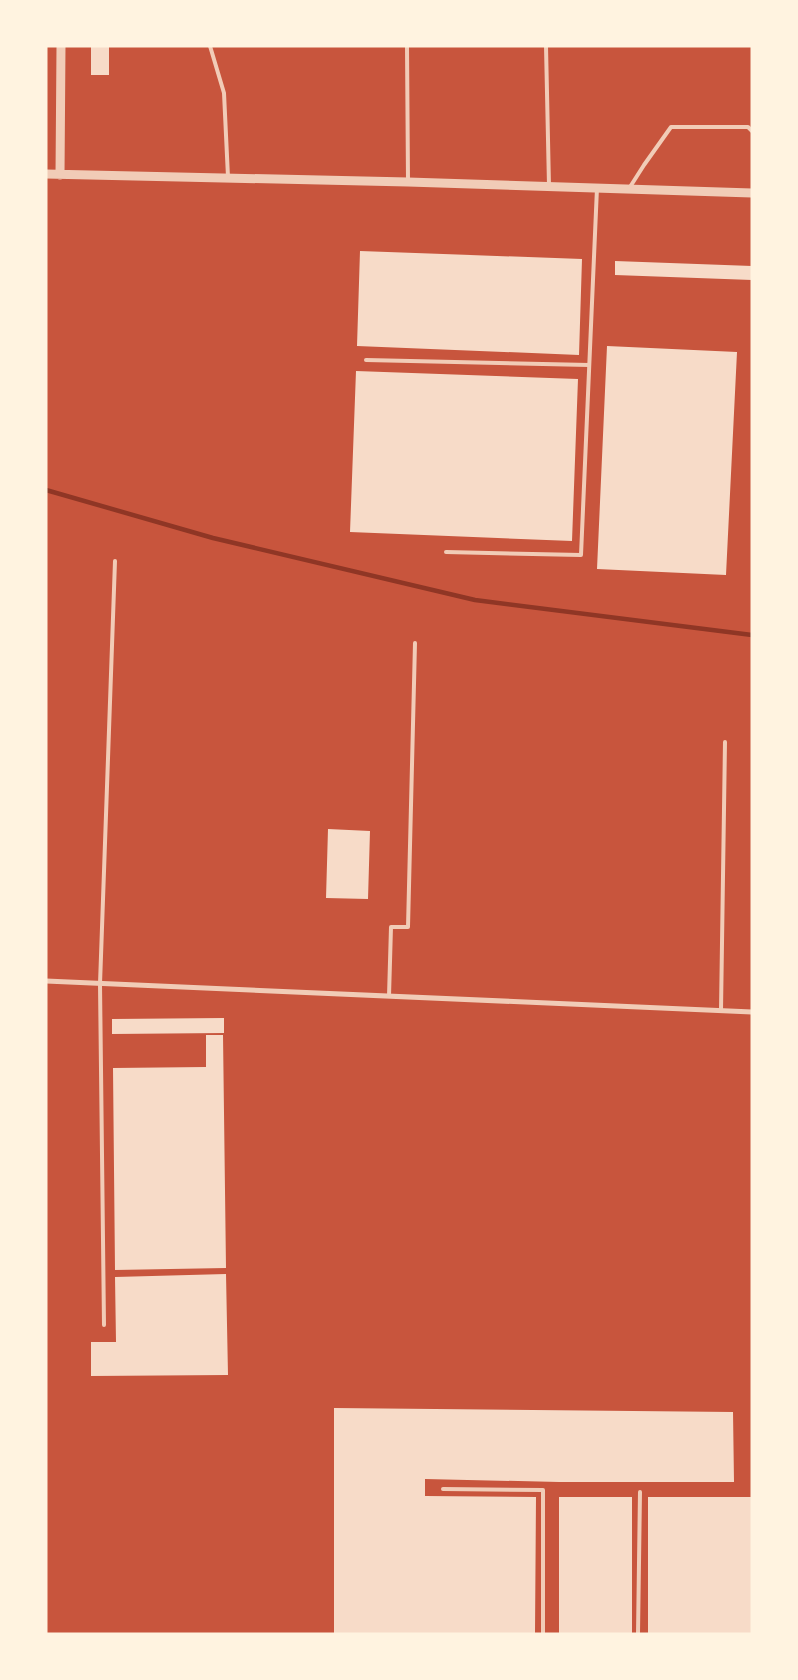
<svg xmlns="http://www.w3.org/2000/svg" width="798" height="1680" font-family="Montserrat,sans-serif">
<rect width="100%" height="100%" fill="#c8553d"/>
<g fill="none" stroke-linecap="round" stroke-linejoin="round">
<!-- stream -->
<path stroke="#8f3625" stroke-width="4.5" d="M46 490 213 538 475 600 752 635"/>
</g>
<!-- building -->
<path fill="#f7dbc8" d="M91 46H109V75H91Z
M360 251 582 259 579 355 357 346Z
M615 261 752 266V280L615 275Z
M607 346 737 352 726 575 597 569Z
M356 371 578 379 572 541 350 532Z
M328 829 370 831 368 899 326 898Z
M224 1018V1033L112 1034V1019Z
M206 1035H223L226 1268 115 1270 113 1068 206 1067Z
M226 1274 228 1375 91 1376V1342H116L115 1277Z
M334 1408 733 1412 734 1482H559L425 1479V1496L536 1497 535 1634H334Z
M559 1497H632V1634H559Z
M648 1497H752V1634H648Z"/>
<g fill="none" stroke-linecap="round" stroke-linejoin="round">
<!-- service -->
<path stroke="#f1ccb7" stroke-width="4" d="M210 46 224 93 228 177
M407 46 408 181
M546 46 549 186
M630 187 644 165 671 127H748L752 131
M366 360 589 365
M446 552 581 555 597 188
M389 996 391 927H408L415 643
M721 1010 725 742
M104 1325 100 984 115 561
M443 1489 543 1490V1634
M638 1634 640 1492"/>
<!-- minor -->
<path stroke="#f1ccb7" stroke-width="5" d="M46 981 752 1012"/>
<!-- tertiary -->
<path stroke="#f1ccb7" stroke-width="9" d="M46 174 408 182 752 193
M60 175 61 46"/>
</g>
<!-- border -->
<rect width="798" height="1680" fill="none" stroke="#fff3e0" stroke-width="95"/>
</svg>
